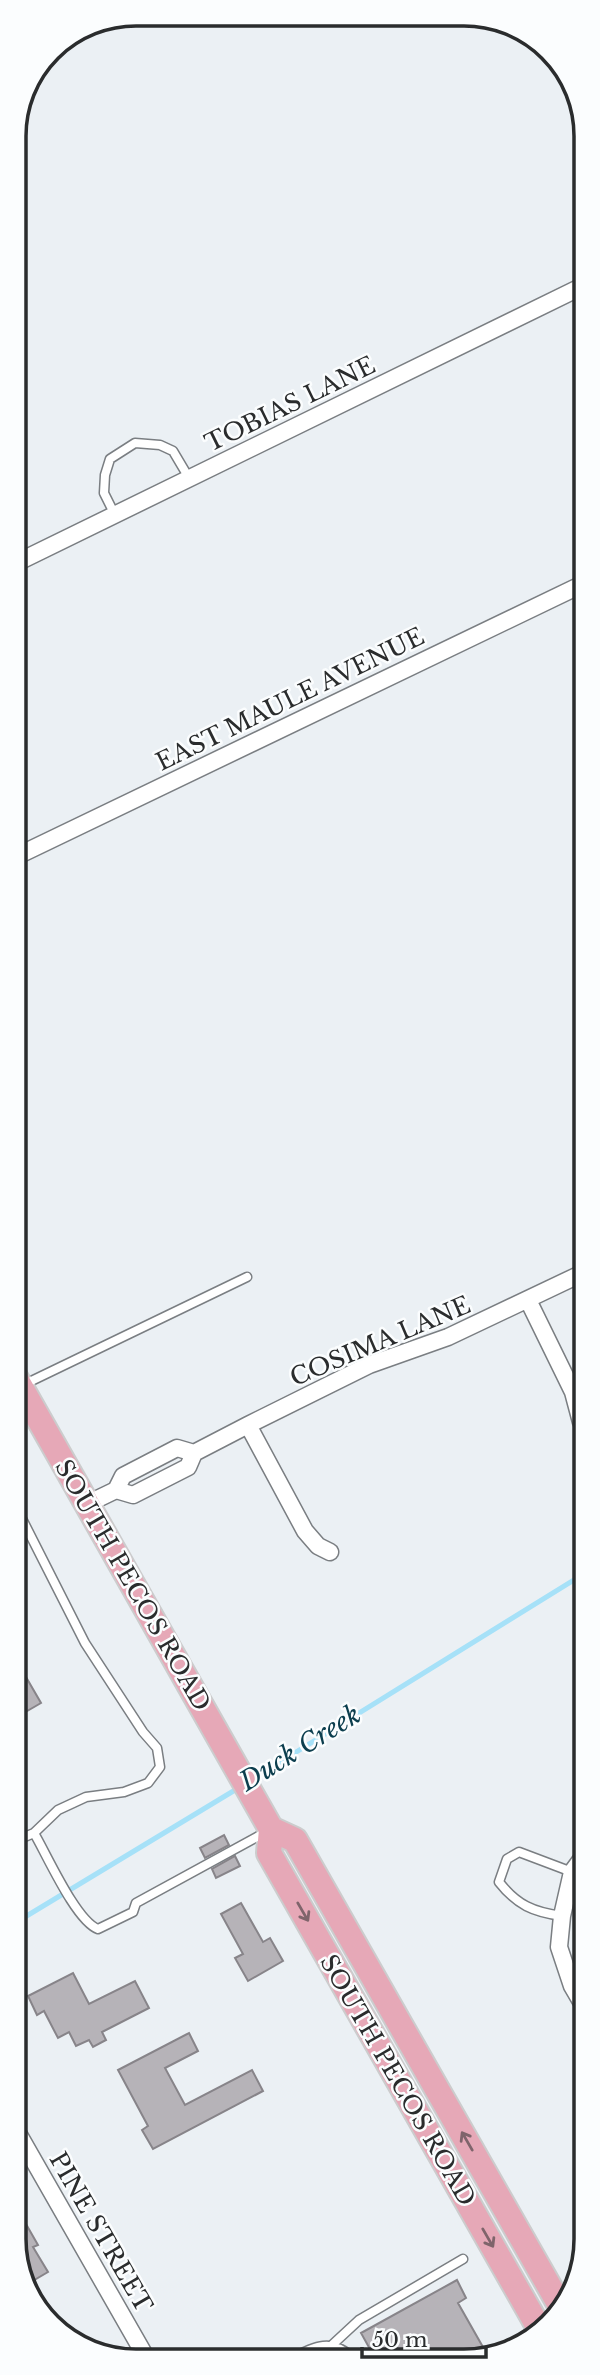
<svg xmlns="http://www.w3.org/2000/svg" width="600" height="2375" font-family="'Libre Baskerville',serif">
<rect width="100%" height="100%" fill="#ebf0f4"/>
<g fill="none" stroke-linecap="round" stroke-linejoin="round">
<!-- stream -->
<path stroke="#a6e1f8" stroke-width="5" d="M251 1780 585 1573
M15 1923 240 1787"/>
</g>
<!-- building -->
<path fill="#b6b3b8" stroke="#878489" stroke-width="2" d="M15 1658 41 1703 15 1718Z
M224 1835 229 1845 205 1858 200 1848Z
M235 1856 240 1866 216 1878 212 1869Z
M241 1903 263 1942 270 1938 283 1961 248 1981 235 1958 243 1954 221 1914Z
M73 1973 89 2004 135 1981 149 2008 102 2032 106 2040 93 2047 89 2040 76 2046 69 2032 58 2038 44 2011 37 2015 28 1996Z
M189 2033 198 2051 165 2068 185 2105 252 2070 263 2091 153 2149 142 2130 148 2126 118 2070Z
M26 2224 38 2245 33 2247 48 2272 29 2283 15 2256V2231Z
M457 2280 466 2298 458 2303 488 2356 481 2360H376L361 2333Z"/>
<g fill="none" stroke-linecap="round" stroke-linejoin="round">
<!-- service casing -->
<g stroke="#7a7e82" stroke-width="11">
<path id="service" d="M115 515 104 493 105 475 110 459 135 443 160 445 173 451 189 478
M23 1385 247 1277
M15 1418 30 1409
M15 1505 85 1643 143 1732 157 1748 160 1767 148 1783 124 1792 86 1797 58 1810 34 1833 15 1841
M34 1833C47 1855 76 1921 98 1929L133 1912 136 1903 266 1832
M562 1916C533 1912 517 1905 499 1882L507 1859 519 1852 572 1872
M332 2345 359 2320 463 2259
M290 2359C314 2346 333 2337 354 2359"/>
</g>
<!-- minor casing -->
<g stroke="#7a7e82" stroke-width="19">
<path id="minor" d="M14 564 585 285
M15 857 585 583
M528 1300 573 1392 581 1422
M248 1425 305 1531 318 1546 330 1552
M116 1490 133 1495 188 1467 194 1453 248 1425 369 1365 448 1337 585 1272
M87 1504 116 1490 123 1476 177 1448 194 1453
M586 1853 572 1872 562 1916 559 1947 572 1986 586 2010
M15 2128 147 2359"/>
</g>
<!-- primary casing -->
<g stroke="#cccccd" stroke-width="28">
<path id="primary" d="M15 1377 271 1829 269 1853 539 2328
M271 1829 295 1840 561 2307"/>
</g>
<!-- service -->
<use href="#service" stroke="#fff" stroke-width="8"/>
<!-- minor -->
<use href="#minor" stroke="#fff" stroke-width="16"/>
<!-- primary -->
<use href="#primary" stroke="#e6a8b7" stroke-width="24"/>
</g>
<!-- one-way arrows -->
<defs><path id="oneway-shaft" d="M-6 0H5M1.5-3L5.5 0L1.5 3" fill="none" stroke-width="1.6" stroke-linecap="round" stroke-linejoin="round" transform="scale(1.75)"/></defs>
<g stroke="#7f646b">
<use href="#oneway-shaft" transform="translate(303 1912) rotate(60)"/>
<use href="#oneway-shaft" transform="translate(467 2141) rotate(-120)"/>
<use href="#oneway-shaft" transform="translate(488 2238) rotate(60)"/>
</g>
<g text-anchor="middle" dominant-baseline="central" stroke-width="5" stroke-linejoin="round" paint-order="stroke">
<!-- street labels -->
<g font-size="24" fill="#2a2c2d" stroke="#fbfdfe">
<text transform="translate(290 404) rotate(-26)">TOBIAS LANE</text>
<text transform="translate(290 699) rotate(-26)">EAST MAULE AVENUE</text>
<text transform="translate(380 1341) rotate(-23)">COSIMA LANE</text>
<text transform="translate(133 1585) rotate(60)">SOUTH PECOS ROAD</text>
<text transform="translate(398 2080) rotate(60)">SOUTH PECOS ROAD</text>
<text transform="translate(101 2232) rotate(60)">PINE STREET</text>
</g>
<!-- water labels -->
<g font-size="26" font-style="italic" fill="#0c3e4e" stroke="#fbfdfe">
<text transform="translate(300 1748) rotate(-32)">Duck Creek</text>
</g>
</g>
<!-- crop -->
<path d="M0 0H600V2375H0ZM136 26H464A110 110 0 0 1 574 136V2239A110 110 0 0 1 464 2349H136A110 110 0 0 1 26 2239V136A110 110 0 0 1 136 26Z" fill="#fbfdfe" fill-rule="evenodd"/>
<path fill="none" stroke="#2a2c2d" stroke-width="3.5" d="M136 26H464A110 110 0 0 1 574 136V2239A110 110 0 0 1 464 2349H136A110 110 0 0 1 26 2239V136A110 110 0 0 1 136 26Z"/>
<!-- scale -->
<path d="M362 2347v10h124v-10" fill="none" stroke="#2a2c2d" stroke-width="3.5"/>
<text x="372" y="2347" font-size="21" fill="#2a2c2d" stroke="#fbfdfe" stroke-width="5" paint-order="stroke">50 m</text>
</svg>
